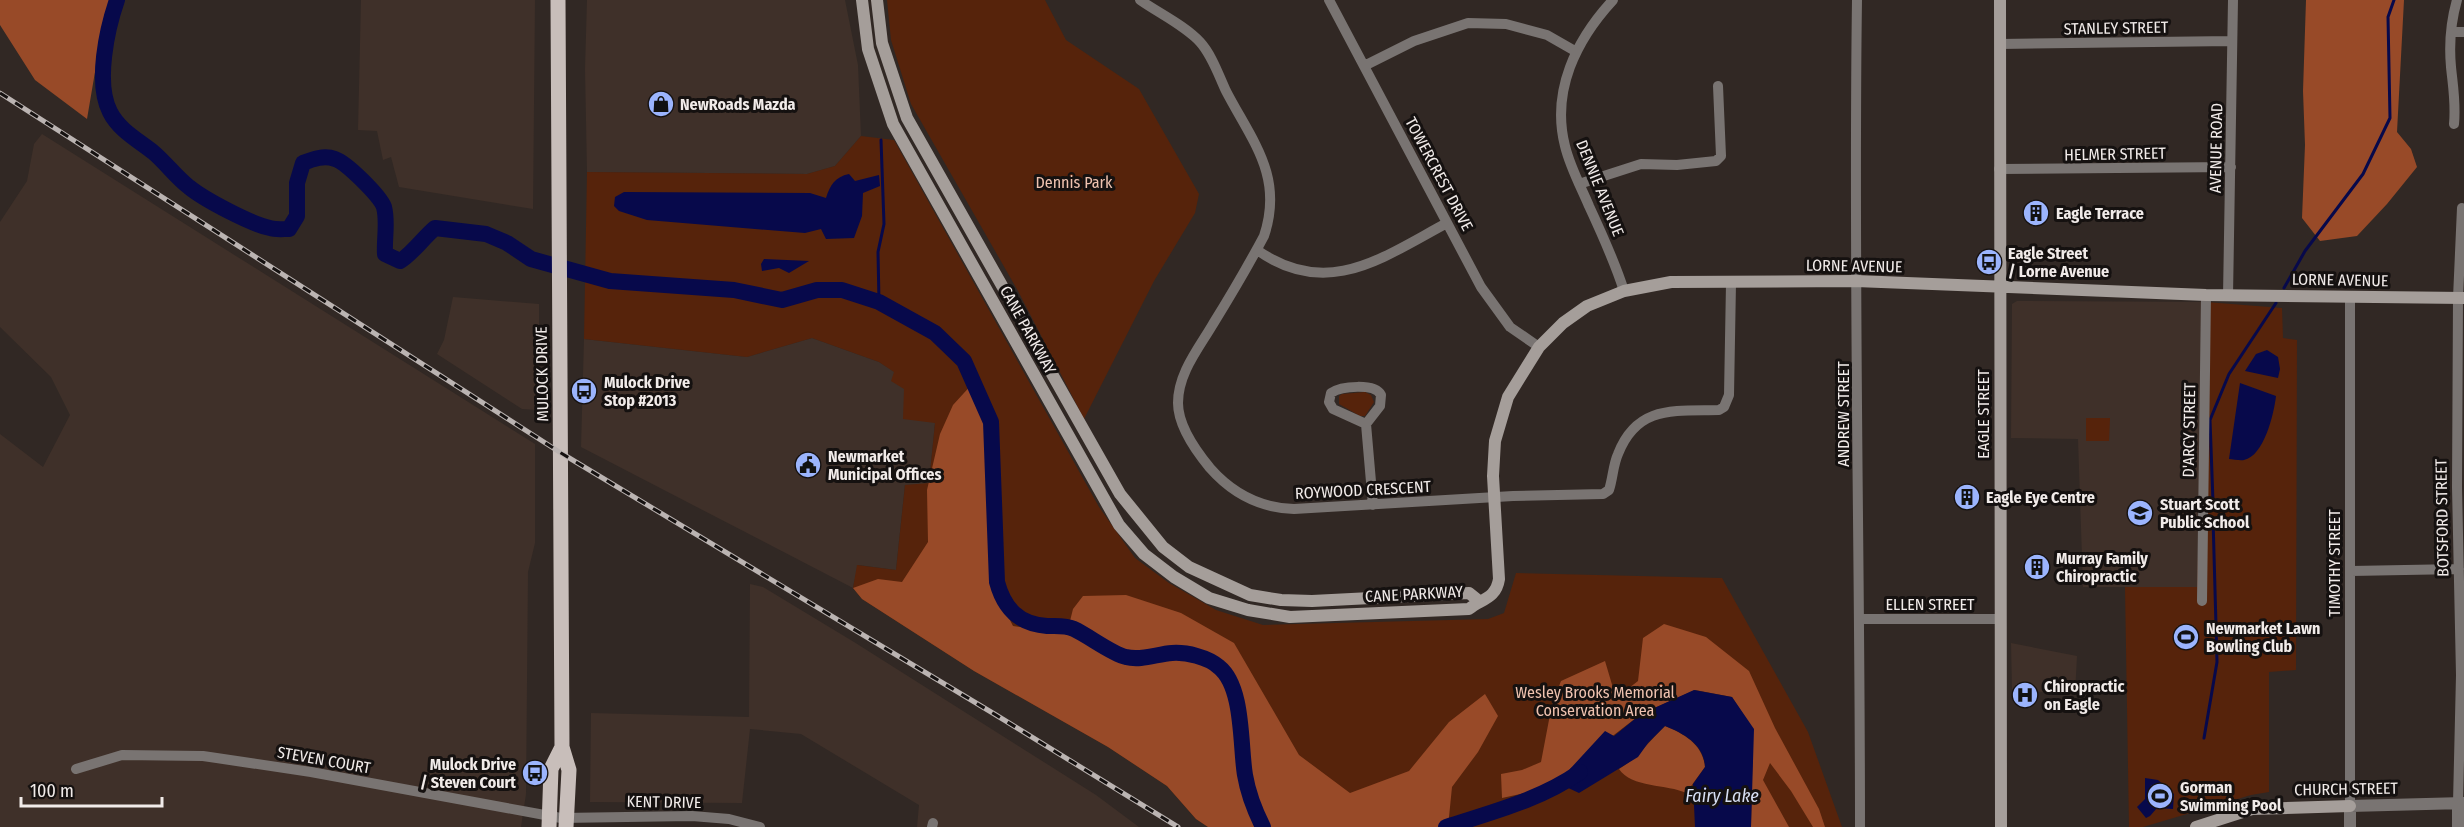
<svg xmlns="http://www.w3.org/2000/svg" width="2464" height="827" font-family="'Fira Sans Condensed',sans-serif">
<rect width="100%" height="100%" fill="#312824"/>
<!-- built -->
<path fill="#3f3029" d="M361 0H535L533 209 399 187 391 157 383 160 377 131 358 130Z
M587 0H845L858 65 861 136 835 166 807 174 587 172 585 69Z
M42 134 535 444V543L528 572 526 794 521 827H0V434L43 467 70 415 51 377 0 327V222L27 181 34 144Z
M453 297 539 304V410L522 409 437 354 444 340Z
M2017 301 2206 302 2198 587H2083L2078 439 2011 438 2012 304Z
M812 338 879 362 895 372 904 388 935 423 929 484 905 485 896 570 858 565 853 588 581 447 584 339 747 357Z
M750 584 763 587 854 642 1096 795 1139 827H917L919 805 801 734 750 729 742 803 590 802 591 713 749 717Z
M2011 643 2077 656 2075 694 2012 690Z"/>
<!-- green -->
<path fill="#56230b" d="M887 0H1045L1066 40 1139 89 1199 194 1195 213 1154 281 1084 419 1018 291 911 104 891 40Z
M861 136 894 140 1099 507 1135 558 1169 583 1216 610 1263 625 1488 619 1504 613 1516 573 1722 578 1808 732 1842 827H1208L1196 819 1167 786 1108 747 974 671 862 599 853 588 857 565 896 570 905 485 929 483 935 423 903 419 904 389 891 381 894 372 879 362 812 338 747 357 584 339 587 172 807 174 835 166Z
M2206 302 2282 308 2283 338 2297 340 2296 670 2269 672V792L2251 795 2143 827H2129L2125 587H2197Z
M1365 392 1371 395 1374 402 1365 416H1360L1339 404V396L1342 394Z
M2086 418H2110L2109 441H2086Z"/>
<!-- forest -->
<path fill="#984a28" d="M0 0H123L103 25 87 119 35 80 0 25Z
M2306 0H2404L2397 132 2411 149 2417 167 2387 204 2357 236 2320 241 2302 218 2305 145 2303 91Z
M974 382 987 432 992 478 989 579 1013 626 1067 633 1073 609 1083 596 1126 595 1181 613 1234 643 1299 755 1350 793 1409 771 1449 722 1485 694 1498 716 1478 752 1452 787 1448 827H1208L1196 819 1167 786 1108 747 974 671 862 599 853 588 878 579 902 582 928 542 927 490 940 434 953 405Z
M1664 624 1706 637 1749 671 1775 728 1819 809 1825 827H1813L1791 791 1770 763 1763 780 1789 827H1751L1753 729 1732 697 1695 690 1641 714 1570 769 1562 785 1502 798 1501 774 1522 770 1541 762 1552 704 1561 681 1605 661 1616 698 1638 681 1643 638Z
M1665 726C1685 734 1703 745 1705 767L1686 793C1668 784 1631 788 1619 769 1639 757 1648 742 1665 726Z"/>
<!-- water -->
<path fill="#07094b" d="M849 174 855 181 879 175 880 186 863 193 862 216 854 238 826 239 821 229 805 233 647 220 619 211 614 206 615 197 624 192 810 193 826 198C830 185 835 177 849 174Z
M764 259 809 261 789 273 779 268 762 271 761 264Z
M2267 350 2278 357 2280 369 2278 378 2245 371 2256 354Z
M2240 383 2276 396C2274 414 2264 456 2244 460 2240 461 2233 459 2229 459Z
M1694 690 1732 697 1754 729 1751 827H1695L1693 784 1705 767C1704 745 1685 734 1665 726L1648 743 1638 757 1579 793 1562 785 1570 769 1605 731 1614 736 1641 714Z
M2145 778 2158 780 2174 794 2173 809 2157 808 2150 816 2146 818 2137 807 2145 799Z"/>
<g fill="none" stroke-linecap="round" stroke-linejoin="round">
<!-- stream -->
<path stroke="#07094b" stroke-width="3" d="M2284 288 2305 251 2363 174 2390 118 2388 17 2394 0
M879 302 878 252 884 224 881 140
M2213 502 2210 420 2229 374 2276 303
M2204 738 2217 662 2213 518"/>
<!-- river -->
<path stroke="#07094b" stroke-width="16" d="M117 0C107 29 95 83 110 112 119 130 138 140 153 152 166 163 176 177 189 187 205 200 251 224 270 228 276 230 283 229 289 229L297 216V183L303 163C313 159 324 155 335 159 347 163 380 196 384 207 388 222 384 239 385 254L400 261C410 256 425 236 435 228L486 234 507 243 531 259 610 281 734 290 782 300 817 290H842L879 302 935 333 964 361 991 422 997 582C1004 608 1018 624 1047 626 1056 626 1066 625 1074 629 1089 636 1112 654 1126 657 1141 661 1157 654 1172 653 1186 652 1208 657 1219 667 1244 687 1240 746 1245 775 1248 793 1255 811 1263 827
M1446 827C1492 812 1540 800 1580 772"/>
<!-- minor -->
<path stroke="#797472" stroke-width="10" d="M1140 0C1160 14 1184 25 1200 42 1212 55 1219 76 1226 91 1252 141 1284 176 1264 236 1248 266 1231 295 1213 324 1199 348 1178 373 1178 403 1178 426 1196 451 1210 468 1232 493 1261 508 1294 509L1513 496 1603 494 1609 490C1613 478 1613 465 1618 454 1637 405 1674 411 1719 410L1724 407 1729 395 1731 283
M1329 0 1481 287 1510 327 1539 347
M1613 0C1576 40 1551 91 1565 146 1570 167 1581 187 1589 206 1602 234 1615 262 1624 291
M1857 0C1853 276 1860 551 1860 827
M2452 32H2464
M2000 44 2232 41
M1364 66 1414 41 1468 23 1506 24 1547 35 1575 51
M2454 124C2456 103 2453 87 2451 67 2449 45 2451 21 2457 0
M1999 169 2231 167
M1579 184 1641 164 1677 165 1716 161 1721 156 1718 86
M1257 250C1328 300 1383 257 1447 223
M2228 296 2233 0
M1366 424 1333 409 1329 402 1331 393C1341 386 1375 383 1381 395L1380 406 1366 424 1373 505
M2351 571 2459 569
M2202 601 2206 295
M1860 619H2000
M76 769 122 755 203 756 311 772 561 818 692 816 729 819 760 827
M2458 803 2461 675 2457 487 2458 298 2462 208
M2350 806V298
M932 827 933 823"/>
<!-- tertiary -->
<path stroke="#797472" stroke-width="12" d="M2458 803V827
M2350 827V806L2464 803"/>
<!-- secondary -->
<path stroke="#a59e9a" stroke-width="12" d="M862 0 868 49 893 124 1119 525 1144 554 1174 577 1209 598 1248 610 1290 617 1469 609C1481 599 1496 599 1499 579L1493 476 1495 441 1508 397 1539 347 1563 323 1587 306 1624 291 1671 282 1856 281 2206 295 2464 298
M877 0 882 43 907 118 1120 494 1163 547 1189 567 1250 595 1281 600 1312 601 1469 593 1479 601
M2000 0 2001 827
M2196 827 2252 809 2350 806"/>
<!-- primary -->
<path stroke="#c8beba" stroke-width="15" d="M558 0 562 747 569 770 566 827
M549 827 551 769 562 747"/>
<!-- rail casing -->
<g stroke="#bbb4b2" stroke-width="5">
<path id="rail" d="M0 93 561 453 996 715 1178 827"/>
</g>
<!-- rail -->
<use href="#rail" stroke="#151110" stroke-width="3" stroke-dasharray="9" stroke-linecap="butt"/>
</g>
<!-- icons -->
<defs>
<g id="shop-disc" transform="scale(1.35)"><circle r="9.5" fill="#9bb4fd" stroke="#151110"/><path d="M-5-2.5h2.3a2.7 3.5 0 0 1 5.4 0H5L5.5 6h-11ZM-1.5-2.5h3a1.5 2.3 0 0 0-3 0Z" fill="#111"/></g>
<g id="building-disc" transform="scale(1.35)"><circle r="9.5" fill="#9bb4fd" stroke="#151110"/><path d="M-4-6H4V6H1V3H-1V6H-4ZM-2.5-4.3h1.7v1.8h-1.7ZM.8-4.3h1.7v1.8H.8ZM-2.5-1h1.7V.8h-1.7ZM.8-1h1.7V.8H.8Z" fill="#111"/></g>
<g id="bus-disc" transform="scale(1.35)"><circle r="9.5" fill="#9bb4fd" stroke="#151110"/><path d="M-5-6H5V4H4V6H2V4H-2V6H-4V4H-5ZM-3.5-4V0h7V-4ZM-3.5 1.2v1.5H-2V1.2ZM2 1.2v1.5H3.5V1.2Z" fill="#111"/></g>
<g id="civic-disc" transform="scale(1.35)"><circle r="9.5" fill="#9bb4fd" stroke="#151110"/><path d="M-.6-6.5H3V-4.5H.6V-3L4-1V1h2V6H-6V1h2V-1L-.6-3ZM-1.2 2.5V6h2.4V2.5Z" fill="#111"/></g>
<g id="school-disc" transform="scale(1.35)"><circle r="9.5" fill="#9bb4fd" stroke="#151110"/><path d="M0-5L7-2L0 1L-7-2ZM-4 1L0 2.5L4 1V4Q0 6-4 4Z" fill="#111"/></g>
<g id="stadium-disc" transform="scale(1.35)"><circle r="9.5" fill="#9bb4fd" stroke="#151110"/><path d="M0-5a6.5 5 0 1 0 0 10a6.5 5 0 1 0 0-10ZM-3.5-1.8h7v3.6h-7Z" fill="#111"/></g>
<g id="hospital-disc" transform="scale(1.35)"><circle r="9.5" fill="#9bb4fd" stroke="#151110"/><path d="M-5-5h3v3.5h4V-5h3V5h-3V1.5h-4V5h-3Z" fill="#111"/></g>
</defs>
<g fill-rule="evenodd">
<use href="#shop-disc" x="661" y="104"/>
<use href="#building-disc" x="2036" y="213"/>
<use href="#bus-disc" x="1989" y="262"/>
<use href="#bus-disc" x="584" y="391"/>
<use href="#civic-disc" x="808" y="465"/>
<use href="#building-disc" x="1967" y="497"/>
<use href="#school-disc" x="2140" y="513"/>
<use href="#building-disc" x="2037" y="567"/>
<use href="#stadium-disc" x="2186" y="637"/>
<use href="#hospital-disc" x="2025" y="695"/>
<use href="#bus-disc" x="535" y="773"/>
<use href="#stadium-disc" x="2160" y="796"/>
</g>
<g text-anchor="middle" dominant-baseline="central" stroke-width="6" stroke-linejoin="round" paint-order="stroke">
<!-- street labels -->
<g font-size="16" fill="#f1ebe9" stroke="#151110">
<text transform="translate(2116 28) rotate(-1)">STANLEY STREET</text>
<text transform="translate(2216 148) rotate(-89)">AVENUE ROAD</text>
<text transform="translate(2115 154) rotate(-1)">HELMER STREET</text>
<text transform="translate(1439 174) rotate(62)">TOWERCREST DRIVE</text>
<text transform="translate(1600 188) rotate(68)">DENNIE AVENUE</text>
<text transform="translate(1854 266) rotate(1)">LORNE AVENUE</text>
<text transform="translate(2340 280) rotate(1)">LORNE AVENUE</text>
<text transform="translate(1028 330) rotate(61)">CANE PARKWAY</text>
<text transform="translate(542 374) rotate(-91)">MULOCK DRIVE</text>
<text transform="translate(1843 414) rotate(-90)">ANDREW STREET</text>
<text transform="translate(1983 414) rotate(-90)">EAGLE STREET</text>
<text transform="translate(2189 430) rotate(-89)">D'ARCY STREET</text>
<text transform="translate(1363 490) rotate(-3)">ROYWOOD CRESCENT</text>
<text transform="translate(2442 518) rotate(-91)">BOTSFORD STREET</text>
<text transform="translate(2334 563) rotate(-90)">TIMOTHY STREET</text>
<text transform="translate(1414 594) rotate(-3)">CANE PARKWAY</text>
<text x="1930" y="604">ELLEN STREET</text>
<text transform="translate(324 760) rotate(10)">STEVEN COURT</text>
<text transform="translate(2346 789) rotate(-1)">CHURCH STREET</text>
<text transform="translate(664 802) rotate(1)">KENT DRIVE</text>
</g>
<!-- poi labels -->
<g font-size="16" font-weight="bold" fill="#f1ebe9" stroke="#151110" text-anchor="start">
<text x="680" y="104">NewRoads Mazda</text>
<text x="2056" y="213">Eagle Terrace</text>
<text x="2008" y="253">Eagle Street<tspan x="2008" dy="18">/ Lorne Avenue</tspan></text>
<text x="604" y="382">Mulock Drive<tspan x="604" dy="18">Stop #2013</tspan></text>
<text x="828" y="456">Newmarket<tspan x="828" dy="18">Municipal Offices</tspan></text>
<text x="1986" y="497">Eagle Eye Centre</text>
<text x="2160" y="504">Stuart Scott<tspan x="2160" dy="18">Public School</tspan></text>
<text x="2056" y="558">Murray Family<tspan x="2056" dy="18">Chiropractic</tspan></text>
<text x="2206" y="628">Newmarket Lawn<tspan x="2206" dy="18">Bowling Club</tspan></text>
<text x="2044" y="686">Chiropractic<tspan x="2044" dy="18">on Eagle</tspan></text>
<text x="516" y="764" text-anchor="end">Mulock Drive<tspan x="516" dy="18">/ Steven Court</tspan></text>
<text x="2180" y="787">Gorman<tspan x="2180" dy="18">Swimming Pool</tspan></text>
</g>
<!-- park labels -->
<g font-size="16" fill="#f0c3b0" stroke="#151110">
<text x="1074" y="182">Dennis Park</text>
<text x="1595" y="692">Wesley Brooks Memorial<tspan x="1595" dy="18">Conservation Area</tspan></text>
</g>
<!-- water labels -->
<g font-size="18" font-style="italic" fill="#d7dff3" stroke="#151110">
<text x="1722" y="796">Fairy Lake</text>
</g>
</g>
<!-- scale -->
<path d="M21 797v9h141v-9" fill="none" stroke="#f1ebe9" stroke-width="3"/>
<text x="30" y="797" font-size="18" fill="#f1ebe9" stroke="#151110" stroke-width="4.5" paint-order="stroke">100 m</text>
</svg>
